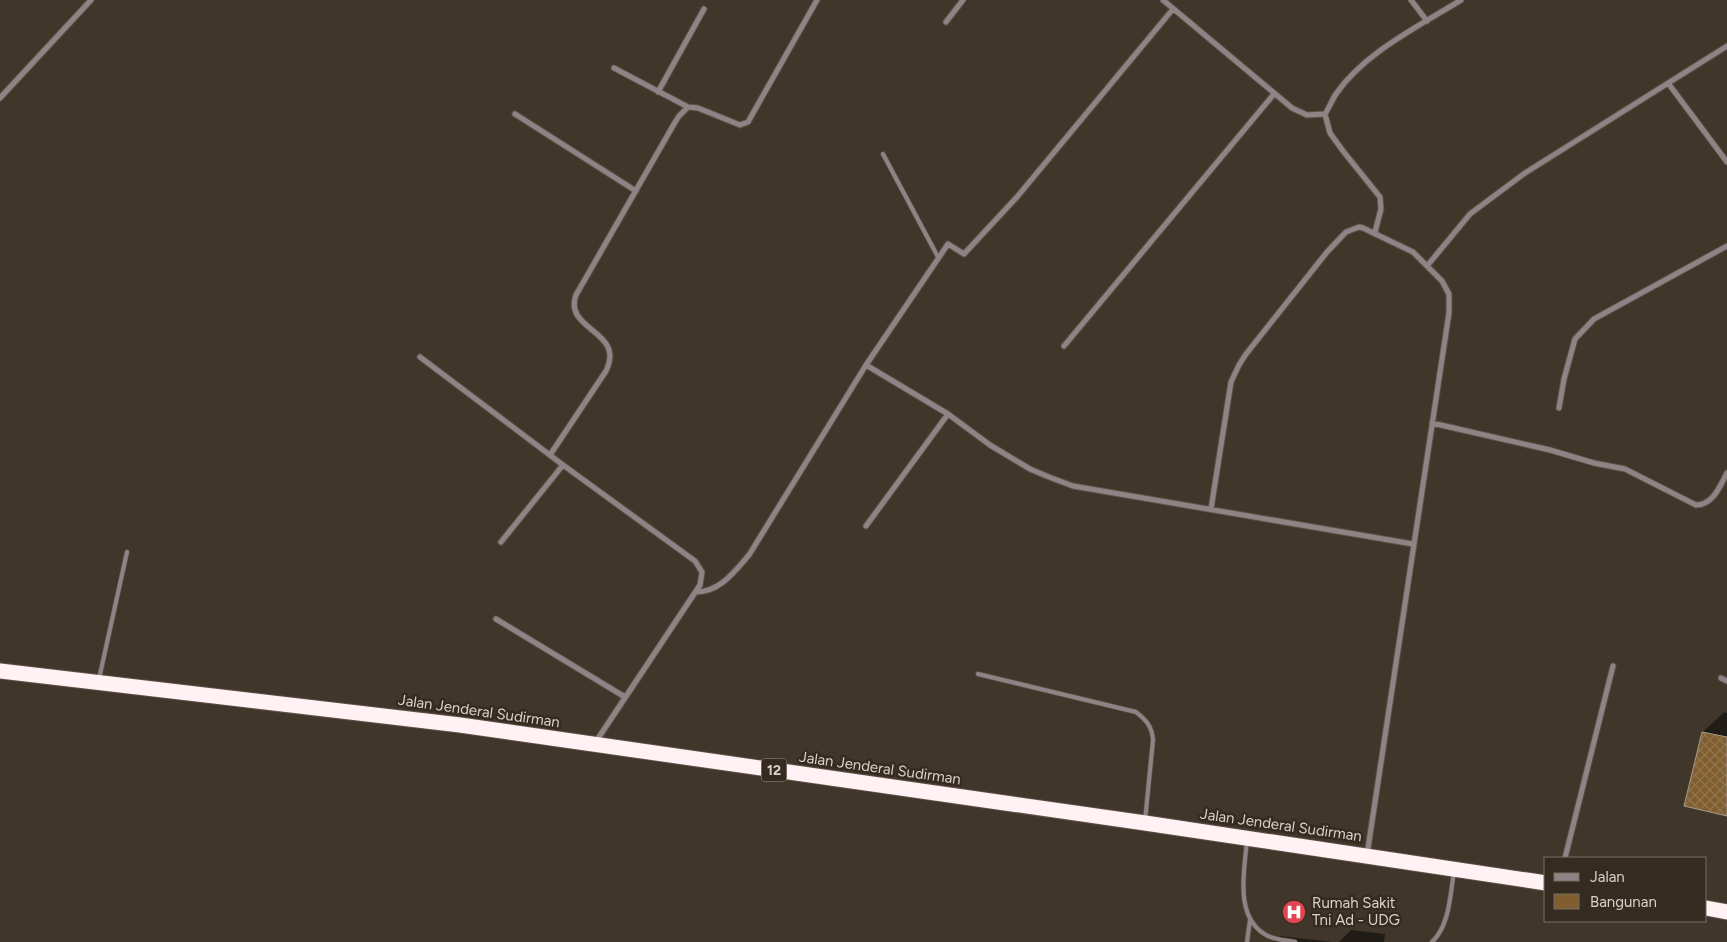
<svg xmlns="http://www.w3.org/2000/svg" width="1727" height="942" font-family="Figtree,sans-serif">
<defs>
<pattern id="building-cross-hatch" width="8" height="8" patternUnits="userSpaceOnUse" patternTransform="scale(1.25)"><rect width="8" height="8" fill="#805e30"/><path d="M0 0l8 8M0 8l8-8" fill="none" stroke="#91744d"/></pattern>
</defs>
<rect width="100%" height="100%" fill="#41362a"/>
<!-- shadow -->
<path fill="#0007" d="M1724 712 1727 713V815L1686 805 1703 732Z
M1351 930 1385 934 1384 942H1339Z
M1280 936 1332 942H1274Z"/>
<!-- building -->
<path fill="url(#building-cross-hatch)" stroke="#a79b8c" d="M1702 732 1727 737V816L1684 806Z"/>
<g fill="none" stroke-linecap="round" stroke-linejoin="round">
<!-- lane casing -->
<g stroke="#5c5247" stroke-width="5.5">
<path id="lane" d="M883 154 938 257
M978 674 1136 712C1146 720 1152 726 1153 740L1145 821
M99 679 127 552
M1247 841C1244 872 1234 919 1268 936 1276 940 1286 940 1295 942
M1247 942 1250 920
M1432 942C1450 925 1450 894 1454 872"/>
</g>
<!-- street casing -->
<g stroke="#5c5247" stroke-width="7">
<path id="street" d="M1163 0 1292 108 1307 115 1325 114
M1411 0 1427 21
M946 22 963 0
M614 68 688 107
M1668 83 1727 162
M658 92 704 9
M0 98 91 0
M515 114 636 191
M1375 232 1381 209 1380 197 1343 151 1330 133 1325 114C1329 108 1332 100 1336 94 1364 53 1419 26 1461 0
M1427 266 1470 214 1525 173 1727 46
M1064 346 1274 94
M420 357 563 465 501 542
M866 365 948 414 990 445 1030 469 1049 477 1073 486 1413 544
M1559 408 1564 379 1575 339 1594 319 1727 246
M1432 423 1550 450 1594 463 1625 469 1696 505C1713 505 1720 486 1727 473
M550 455 606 371C626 330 563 331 576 295L674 124 679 116 688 107 698 108 740 125 748 122 817 0
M563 465 695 561 702 572 700 585 595 743
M1211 509 1231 382 1239 365 1246 354 1327 252 1346 232 1359 227 1363 228 1413 252 1442 281 1449 294V313L1367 855
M866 526 948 414
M696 592C720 592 734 572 749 555L866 365 948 244 964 254 1017 197 1173 9
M496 619 625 697
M1721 678 1727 681
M1565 858 1613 666"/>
</g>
<!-- highway casing -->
<g stroke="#5c5247" stroke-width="17">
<path id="highway" d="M0 671 460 725 1145 823 1546 883
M1706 908 1727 912"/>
</g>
<!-- lane -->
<use href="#lane" stroke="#8e8486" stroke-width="4"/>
<!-- street -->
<use href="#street" stroke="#8e8486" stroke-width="5"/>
<!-- highway -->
<use href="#highway" stroke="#fff1f4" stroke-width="15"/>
</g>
<!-- icons -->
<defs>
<g id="hospital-disc" transform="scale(1.25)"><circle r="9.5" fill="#e0444e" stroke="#362b20"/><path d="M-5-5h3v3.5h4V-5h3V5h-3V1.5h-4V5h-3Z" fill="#fff"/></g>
</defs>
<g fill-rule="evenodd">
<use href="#hospital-disc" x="1294" y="912"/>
</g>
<g text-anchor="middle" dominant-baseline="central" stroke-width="5" stroke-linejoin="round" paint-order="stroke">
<!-- shield labels -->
<rect fill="#362b20" stroke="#a8a097" stroke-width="1" x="761.5" y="758.5" width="25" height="23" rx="4"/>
<g font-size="14" font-weight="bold" fill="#d9d2ca">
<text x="774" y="770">12</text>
</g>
<!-- street labels -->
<g font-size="15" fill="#d9d2ca" stroke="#362b20">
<text transform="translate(479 711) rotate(8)">Jalan Jenderal Sudirman</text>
<text transform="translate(880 768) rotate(8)">Jalan Jenderal Sudirman</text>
<text transform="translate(1281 825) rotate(8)">Jalan Jenderal Sudirman</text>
</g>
<!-- poi labels -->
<g font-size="15" fill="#d9d2ca" stroke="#362b20" text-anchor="start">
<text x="1312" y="903">Rumah Sakit<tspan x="1312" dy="17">Tni Ad - UDG</tspan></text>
</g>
</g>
<!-- legend -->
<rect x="1544" y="857" width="162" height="65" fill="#362b20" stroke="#776e64"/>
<rect x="1554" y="873" width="25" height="8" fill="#8e8486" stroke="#776e64"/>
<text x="1590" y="882" font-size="15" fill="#d9d2ca">Jalan</text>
<rect x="1554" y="894" width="25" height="15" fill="#805e30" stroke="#776e64"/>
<text x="1590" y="907" font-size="15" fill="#d9d2ca">Bangunan</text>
</svg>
